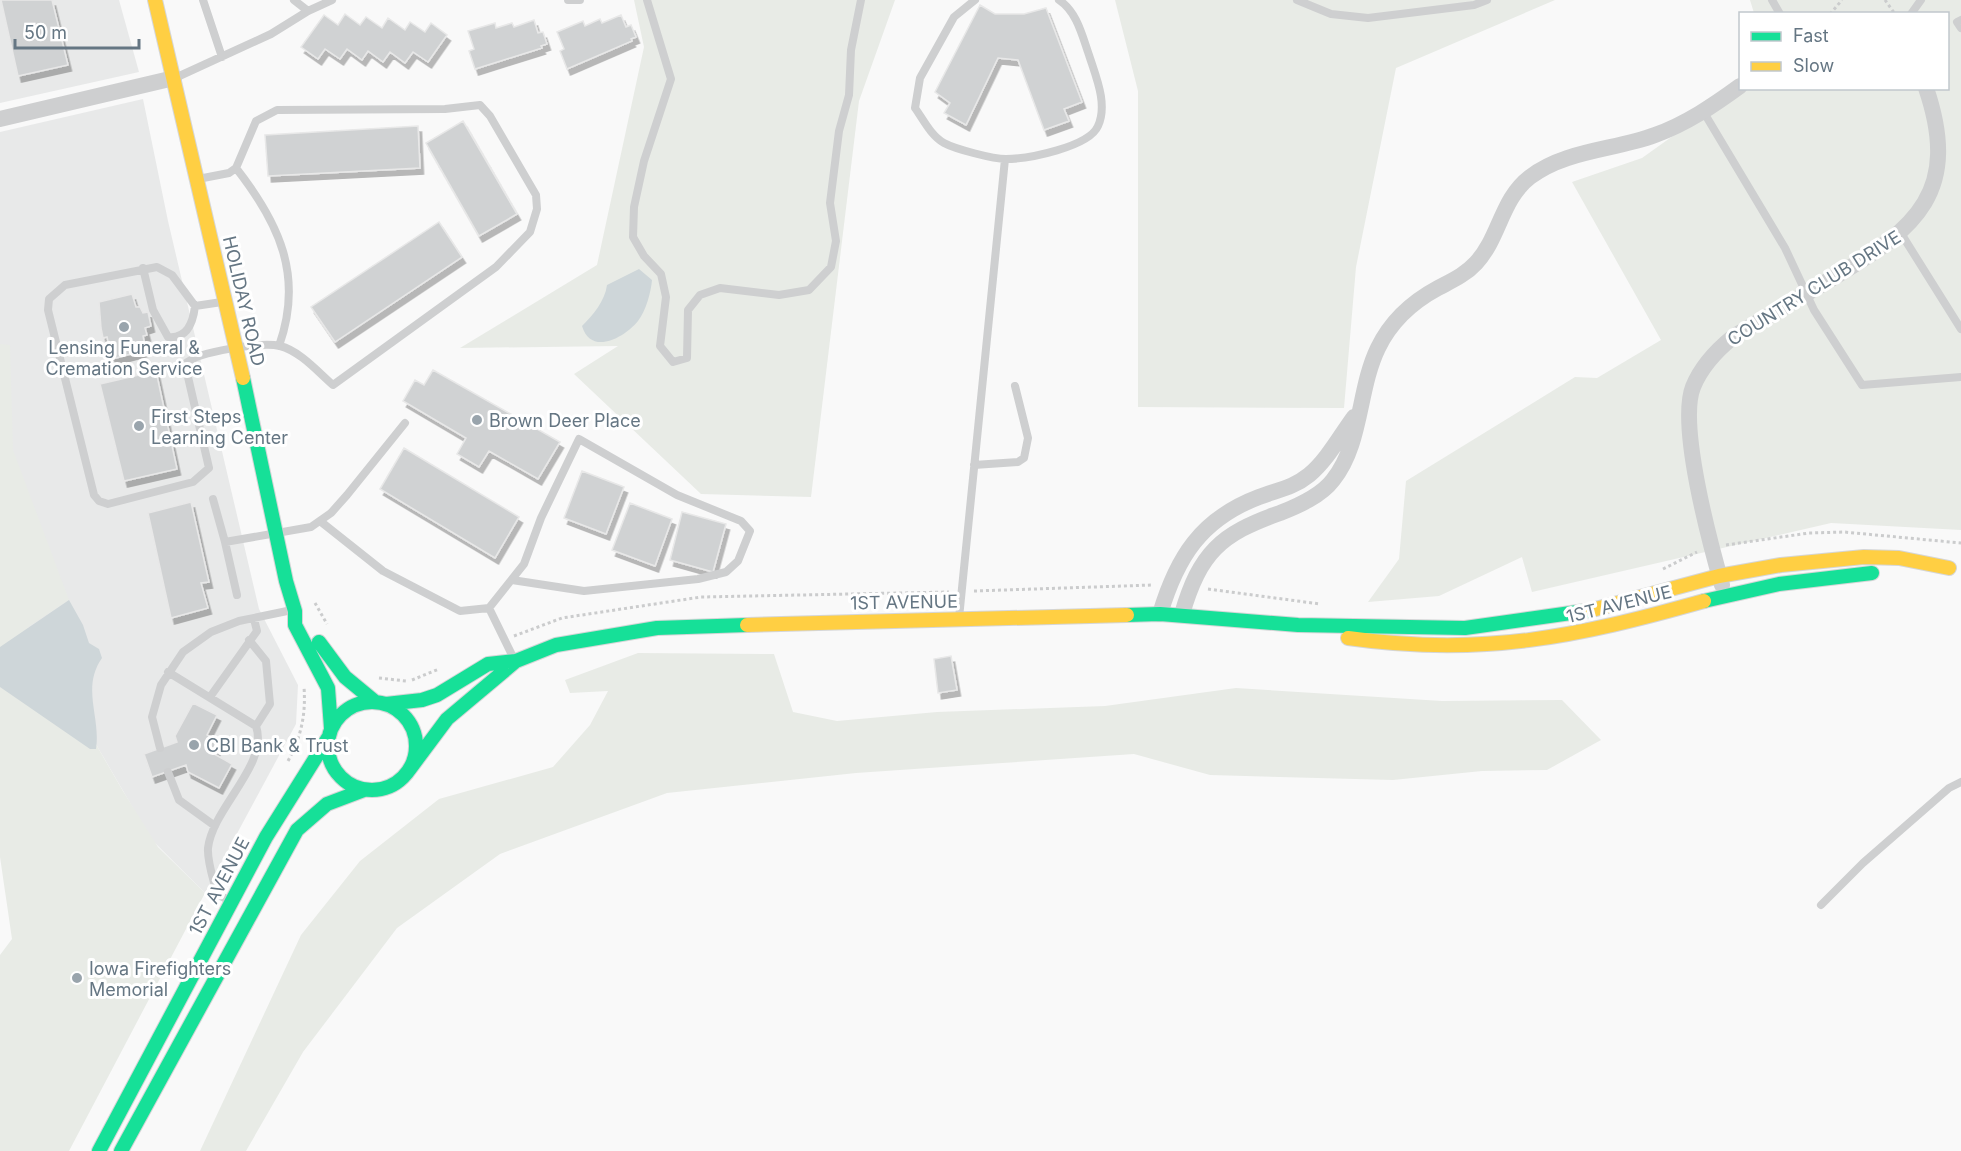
<svg xmlns="http://www.w3.org/2000/svg" width="1961" height="1151" font-family="Inter,sans-serif">
<defs>
<filter id="shadow"><feDropShadow dx="3.5" dy="6" stdDeviation="0" flood-color="#0004"/></filter>
</defs>
<rect width="100%" height="100%" fill="#f9f9f9"/>
<!-- built -->
<path fill="#e8e9e9" d="M0 0H119L139 72 0 103Z
M143 99 168 221 259 609 298 685 296 724 205 893 151 839 0 579V132Z"/>
<!-- green -->
<path fill="#e8ebe6" d="M634 0H895L859 101 811 497 701 494 574 374 618 346 460 348 597 265 644 47Z
M1115 0H1555L1396 68 1356 267 1344 408 1138 407V91Z
M1750 0H1961V530L1831 523 1532 592 1522 557 1439 596 1368 602 1399 559 1406 481 1575 377 1597 378 1661 340 1572 182 1642 158 1740 88H1948V14L1754 13Z
M0 344 10 345 13 450 69 600 28 627 123 791 158 847 205 893 69 1151H0V955L12 939 0 857Z
M638 653 774 654 793 712 837 721 937 712 1105 706 1236 688 1442 701 1562 700 1601 740 1547 770 1482 771 1393 780 1210 775 1134 754 856 773 667 793 500 854 397 928 303 1052 246 1151H200L301 935 360 861 439 799 553 767 590 725 608 691 570 693 565 680Z"/>
<!-- water -->
<path fill="#ced6d9" d="M639 269 652 280C651 292 646 311 638 321 624 338 591 356 582 326 593 315 605 301 607 285Z
M69 600 83 625 89 643 99 649 102 658C81 688 101 717 96 749H90L0 687V647Z"/>
<!-- building -->
<path fill="#d0d2d3" stroke="#e8e8e8" stroke-width="1.5" filter="url(#shadow)" d="M1 0H52L68 65 18 76Z
M980 5 995 14H1024L1046 8 1082 102 1064 109 1069 121 1044 130 1018 60 998 58 966 125 944 113 950 103 935 92Z
M345 14 360 25 366 17 382 28 388 18 405 30 410 22 425 32 431 23 447 35 428 62 413 52 405 63 390 52 383 62 368 51 362 60 347 49 340 59 325 49 318 59 301 47 324 15 338 25Z
M621 15 626 27 631 25 636 37 631 39 632 41 567 69 560 51 564 49 557 32 583 21 585 26 600 19 602 23Z
M534 20 538 33 543 32 547 44 541 46 542 48 475 69 469 51 474 49 468 31 495 23 496 28 512 23 514 27Z
M463 121 517 214 479 236 426 143Z
M418 126 420 168 268 176 265 135Z
M439 222 462 257 335 342 311 307Z
M132 294 136 307H140L143 313 148 312 151 326 145 328 147 335 143 336 146 350 112 359 107 337 103 338 101 328 99 302Z
M433 370 560 442 538 479 489 451 479 467 457 454 466 438 403 401 415 380 424 385Z
M156 371 177 469 124 481 100 384Z
M404 448 519 517 495 558 380 489Z
M582 471 624 487 606 534 564 518Z
M191 502 209 582 201 583 208 608 171 618 148 513Z
M630 503 672 519 655 566 612 550Z
M682 512 726 524 713 572 670 560Z
M951 656 957 690 938 693 934 659Z
M193 703 217 715 207 735 220 742 214 754 232 764 219 788 188 772 186 765 152 777 144 754 177 742 175 736Z"/>
<g fill="none" stroke-linecap="round" stroke-linejoin="round">
<!-- fast casing -->
<g stroke="#d5d6d7" stroke-width="16">
<path id="fast" d="M243 378 286 581 295 611V625L328 688 331 728
M1704 601 1779 584 1872 573
M1127 615 1160 614 1298 625 1465 628 1592 610
M319 642 345 677 374 701
M328 746a44 44 0 1 1 88 0a44 44 0 1 1-88 0Z
M386 704 422 700 437 695 488 664 516 661
M409 770 447 719 516 661 556 645 657 628 747 625
M99 1151 266 837 328 738
M121 1151 297 830 327 804 364 790"/>
</g>
<!-- slow casing -->
<g stroke="#d5d6d7" stroke-width="16">
<path id="slow" d="M155 0 243 378
M1592 610 1719 576 1781 565 1864 557 1899 558 1949 568
M747 625 1127 615
M1348 638C1482 657 1576 637 1704 601"/>
</g>
<!-- path -->
<path stroke="#cbcccd" stroke-width="3" stroke-dasharray="3 3" stroke-linecap="butt" d="M1885 0 1895 14
M1830 14 1842 0
M1726 545 1809 533 1844 532 1961 543
M1663 569 1697 552
M1208 589 1320 604
M974 591 1153 585
M315 603 327 624
M514 636 562 618 701 597 949 592
M379 678 406 681
M412 680 439 669
M288 761C301 737 306 715 304 687"/>
<!-- lane -->
<path stroke="#cecfd0" stroke-width="8" d="M203 0 222 57
M294 0 308 11
M568 0H580
M647 0 671 79 644 161 634 207 633 237 644 256 661 274 666 297 660 346 673 362 687 358 688 310 700 295 720 288 779 295 809 290 831 267 836 241 830 203 839 131 849 95 851 50 861 0
M975 0 954 17 920 78 915 108C923 119 931 136 944 143 955 149 993 159 1006 159 1028 159 1089 147 1098 126 1108 104 1096 77 1089 55 1082 35 1077 12 1059 0
M1297 0 1331 14 1368 18 1474 5 1487 0
M1772 0 1780 14
M1911 14 1921 0
M1961 20 1957 22 1961 28
M175 78 271 34 308 11 332 0
M1703 111 1785 248 1814 310 1862 385 1961 377
M236 168C279 223 304 276 279 346
M198 179 229 173 236 168 256 121 277 110 445 109 480 105 490 116 536 195 537 209 530 232 496 267 333 385C318 372 300 351 280 346 262 342 198 351 185 364L209 468 193 482 108 504 99 501 94 495 48 310 49 299 65 285 157 267 172 275 195 306 222 302
M1902 235 1961 329
M143 268 153 310 168 337C187 339 193 323 195 306
M974 465 1018 462 1024 458 1028 438 1015 386
M213 499 225 542
M320 521 383 571 460 611 489 608 524 564 541 518 579 439 677 495 741 521 750 531 738 561 726 572 698 579 584 591 512 580
M237 595 225 542 311 527 331 513 347 495 405 423
M489 608 514 659
M959 618 1005 159
M249 640 266 661 270 704 256 726
M168 672 256 726C269 765 213 807 208 848 207 862 214 881 217 894L230 901
M210 697 257 631 254 619
M160 748 152 717 161 685 183 652 211 632 239 621 292 610
M168 772 179 800 215 826
M1821 905 1863 863 1949 788 1961 782"/>
<!-- street -->
<path stroke="#cecfd0" stroke-width="16" d="M0 119 174 78
M1722 585C1710 543 1678 425 1693 387 1701 367 1717 350 1733 337 1767 317 1802 296 1836 276 1917 228 1961 191 1926 88
M1160 614C1177 557 1201 519 1259 497 1277 490 1293 488 1309 475 1327 460 1340 436 1354 417
M1182 614C1200 553 1220 534 1280 513 1298 506 1321 496 1333 480 1362 444 1358 389 1378 348 1391 321 1412 302 1438 288 1451 281 1465 275 1476 263 1500 237 1501 199 1530 177 1565 150 1615 150 1655 135 1686 124 1714 105 1740 86"/>
<!-- fast -->
<use href="#fast" stroke="#16e098" stroke-width="14"/>
<!-- slow -->
<use href="#slow" stroke="#ffcf43" stroke-width="14"/>
</g>
<!-- markers -->
<g fill="#99a4ac" stroke="#fff" stroke-width="2">
<circle cx="124" cy="327" r="6"/>
<circle cx="477" cy="420" r="6"/>
<circle cx="139" cy="426" r="6"/>
<circle cx="194" cy="745" r="6"/>
<circle cx="77" cy="978" r="6"/>
</g>
<g text-anchor="middle" dominant-baseline="central" stroke-width="6" stroke-linejoin="round" paint-order="stroke">
<!-- street labels -->
<g font-size="18" fill="#657683" stroke="#fff">
<text transform="translate(1814 288) rotate(-32)">COUNTRY CLUB DRIVE</text>
<text transform="translate(244 301) rotate(77)">HOLIDAY ROAD</text>
<text transform="translate(904 602) rotate(-1)">1ST AVENUE</text>
<text transform="translate(1619 604) rotate(-14)">1ST AVENUE</text>
<text transform="translate(219 886) rotate(-62)">1ST AVENUE</text>
</g>
<!-- poi labels -->
<g font-size="18" fill="#657683" stroke="#fff" text-anchor="start">
<text x="124" y="347" text-anchor="middle">Lensing Funeral &amp;<tspan x="124" dy="21">Cremation Service</tspan></text>
<text x="151" y="416">First Steps<tspan x="151" dy="21">Learning Center</tspan></text>
<text x="489" y="420">Brown Deer Place</text>
<text x="206" y="745">CBI Bank &amp; Trust</text>
<text x="89" y="968">Iowa Firefighters<tspan x="89" dy="21">Memorial</tspan></text>
</g>
</g>
<!-- legend -->
<rect x="1739" y="12" width="210" height="78" fill="#ffffff" stroke="#c1c8cd" stroke-width="1.5"/>
<rect x="1751" y="32" width="30" height="9" fill="#16e098" stroke="#c1c8cd" stroke-width="1.5"/>
<text x="1793" y="42" font-size="18" fill="#657683">Fast</text>
<rect x="1751" y="62" width="30" height="9" fill="#ffcf43" stroke="#c1c8cd" stroke-width="1.5"/>
<text x="1793" y="72" font-size="18" fill="#657683">Slow</text>
<!-- scale -->
<path d="M15 39v9h124v-9" fill="none" stroke="#657683" stroke-width="3"/>
<text x="24" y="39" font-size="18" fill="#657683" stroke="#ffffff" stroke-width="4.5" paint-order="stroke">50 m</text>
</svg>
